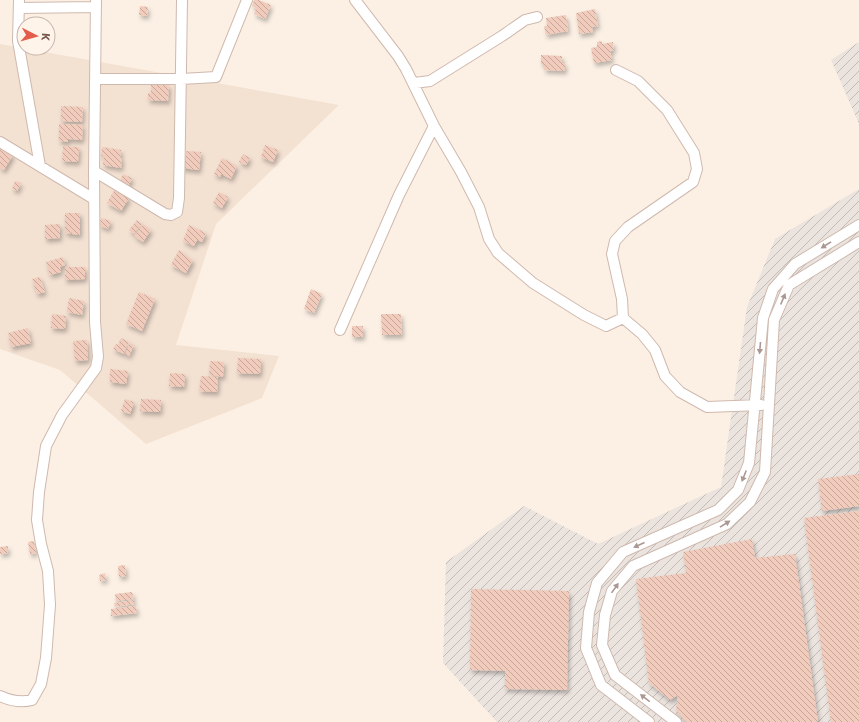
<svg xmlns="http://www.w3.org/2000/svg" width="859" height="722" font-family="Commissioner,sans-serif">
<defs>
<pattern id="industrial-furrows" width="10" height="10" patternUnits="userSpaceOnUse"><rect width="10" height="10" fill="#ebe3de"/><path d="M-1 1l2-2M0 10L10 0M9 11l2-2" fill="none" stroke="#c3bbb6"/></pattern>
<pattern id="building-back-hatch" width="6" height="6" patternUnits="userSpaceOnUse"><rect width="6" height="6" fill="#f1cbbc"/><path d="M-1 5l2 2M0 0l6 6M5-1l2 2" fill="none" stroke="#c8a79b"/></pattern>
<filter id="shadow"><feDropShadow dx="2" dy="3.5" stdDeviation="2" flood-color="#0004"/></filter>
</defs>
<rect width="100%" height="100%" fill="#fcf0e4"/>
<!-- residential -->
<path fill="#f3e1d2" d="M0 44 339 105 216 224 176 345 279 356 262 398 146 444 60 370 0 349Z"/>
<!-- industrial -->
<path fill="url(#industrial-furrows)" d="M859 42V124L831 60Z
M859 189V722H497L443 663 446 562 524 506 598 544 721 487 747 307 775 239Z"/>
<!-- building -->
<path fill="url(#building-back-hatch)" filter="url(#shadow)" d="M254 0H259L271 5 265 19 254 14 256 8 252 6Z
M140 6 148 7 147 16 139 15Z
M595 9 598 26 592 27 593 32 579 34 576 13Z
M566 15 568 31 546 35 544 26H547L546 18Z
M602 41V44L613 42 614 50 610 51 612 60 594 63 591 48 597 47V42Z
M541 55 562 56V63H565V71L544 70V64H541Z
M151 85H169L168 101 148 100V93H151Z
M61 106 83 107 82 122 61 121Z
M59 124 83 125 82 140 68 139V142L59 141Z
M265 145 278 150 273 162 261 157Z
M63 146 79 147 78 162 62 161Z
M0 147 13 155 4 170 0 168Z
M102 147 121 150 120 158 122 159 121 168 103 165 104 157 101 156Z
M186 151 201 152 199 170 181 168 182 159 186 160Z
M243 154 250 158 246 165 239 162Z
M222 158 237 166 231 179 221 174 220 177 214 174Z
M123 174 132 178 129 185 120 181Z
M15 181 21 183 17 191 12 189Z
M115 189 129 198 121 211 107 203Z
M219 192 228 197 222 208 213 203Z
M65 213H80V235L65 233Z
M101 218 111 221 108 229 99 225Z
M137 220 142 224 134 234 129 230Z
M60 224V238L45 239V225Z
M143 224 151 230 143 242 134 236Z
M189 225 206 233 202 242 197 240 194 246 183 241Z
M179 250 184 253 183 254 193 260 186 273 171 265Z
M63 257 65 265 60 267 61 272 50 275 46 262Z
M65 267H85V279L65 280Z
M40 277 45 292 37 294 32 279Z
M311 289 322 294 314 313 304 309Z
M139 292 155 299 142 331 126 324Z
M69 298 84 301 82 315 67 312Z
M52 314 66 316 65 329 51 328Z
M381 314H401L402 335H382Z
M352 326H363V337H352Z
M28 328 31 343 11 347 8 333Z
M121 338 129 342 124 354 113 349 116 344 118 345Z
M87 340 88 360 75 361 73 341Z
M130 343 134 345 129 356 125 354Z
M238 358 261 359 260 374 237 373Z
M210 361 224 362 223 377 209 375Z
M110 369 128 371 126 384 110 382Z
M170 373 185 374 184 387 169 386Z
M201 376 218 377 217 392 199 391Z
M125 399 134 402 130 414 121 411Z
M141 399 161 400 160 412 140 411Z
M859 474V506L822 511 818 479Z
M859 511V722H831L804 518Z
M752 539 755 558 795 554 818 722H686L676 710 678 695 670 700 649 683 636 579 686 573 683 552Z
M34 541 36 553 30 554 28 542Z
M8 546V553L0 554V547Z
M125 565 126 576 119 577 118 566Z
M105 573 106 580 100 581 99 575Z
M471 589 569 591 567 690 505 689V671L470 670Z
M132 592 134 599 116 601 115 594Z
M134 600V604L115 607 114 603Z
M136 606 137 613 111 616V609Z"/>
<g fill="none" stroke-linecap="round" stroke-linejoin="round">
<!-- minor casing -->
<g stroke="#cfb9ae" stroke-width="12">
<path id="minor" d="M19 0 18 41 40 166
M19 8 96 7
M616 70 638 81 667 110 694 153 697 169 693 182 628 227 615 241 612 254 622 299 623 318
M95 79H181L216 77 247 0
M414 83 430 81 502 36 525 20 537 17
M434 126 461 172 479 207 489 239 498 253 533 283 584 315 606 326 623 318 642 334 655 350 665 376 680 392 707 407 761 405
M0 142 94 199
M94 171 165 214 171 215 177 212 179 198 182 0
M340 330 399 195 434 126 406 69 398 56 355 0
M0 696C11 701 21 703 32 700L41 684 46 658 50 605 48 571 41 544 37 520 39 492 46 446 62 415 96 368 98 357 95 322 94 171 96 0
M649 722 601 685 586 648 589 612 597 583 623 552 718 510 738 490 749 463 763 318 773 289 795 264 859 225
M676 722 615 675 602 645 605 615 612 591 633 566 727 524 750 502 765 472 774 320 789 285 859 242"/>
</g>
<!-- minor -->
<use href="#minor" stroke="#fff" stroke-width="10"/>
</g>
<!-- one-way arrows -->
<defs><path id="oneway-solid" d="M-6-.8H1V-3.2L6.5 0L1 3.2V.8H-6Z"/></defs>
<g fill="#ac9892">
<use href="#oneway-solid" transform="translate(826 245) rotate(148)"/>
<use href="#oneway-solid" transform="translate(783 299) rotate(-67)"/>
<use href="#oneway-solid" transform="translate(760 348) rotate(95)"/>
<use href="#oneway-solid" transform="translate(744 476) rotate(112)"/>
<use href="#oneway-solid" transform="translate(725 524) rotate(-32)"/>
<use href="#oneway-solid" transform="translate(639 545) rotate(156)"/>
<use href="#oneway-solid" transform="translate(615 588) rotate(-55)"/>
<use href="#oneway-solid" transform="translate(645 698) rotate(-142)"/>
</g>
<!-- north arrow -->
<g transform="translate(36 36) rotate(96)"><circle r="19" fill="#fff4ea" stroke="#c7b4aa"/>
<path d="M0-3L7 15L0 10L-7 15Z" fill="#e45d4b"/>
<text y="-6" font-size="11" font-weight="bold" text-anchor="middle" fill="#74544a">K</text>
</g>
</svg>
